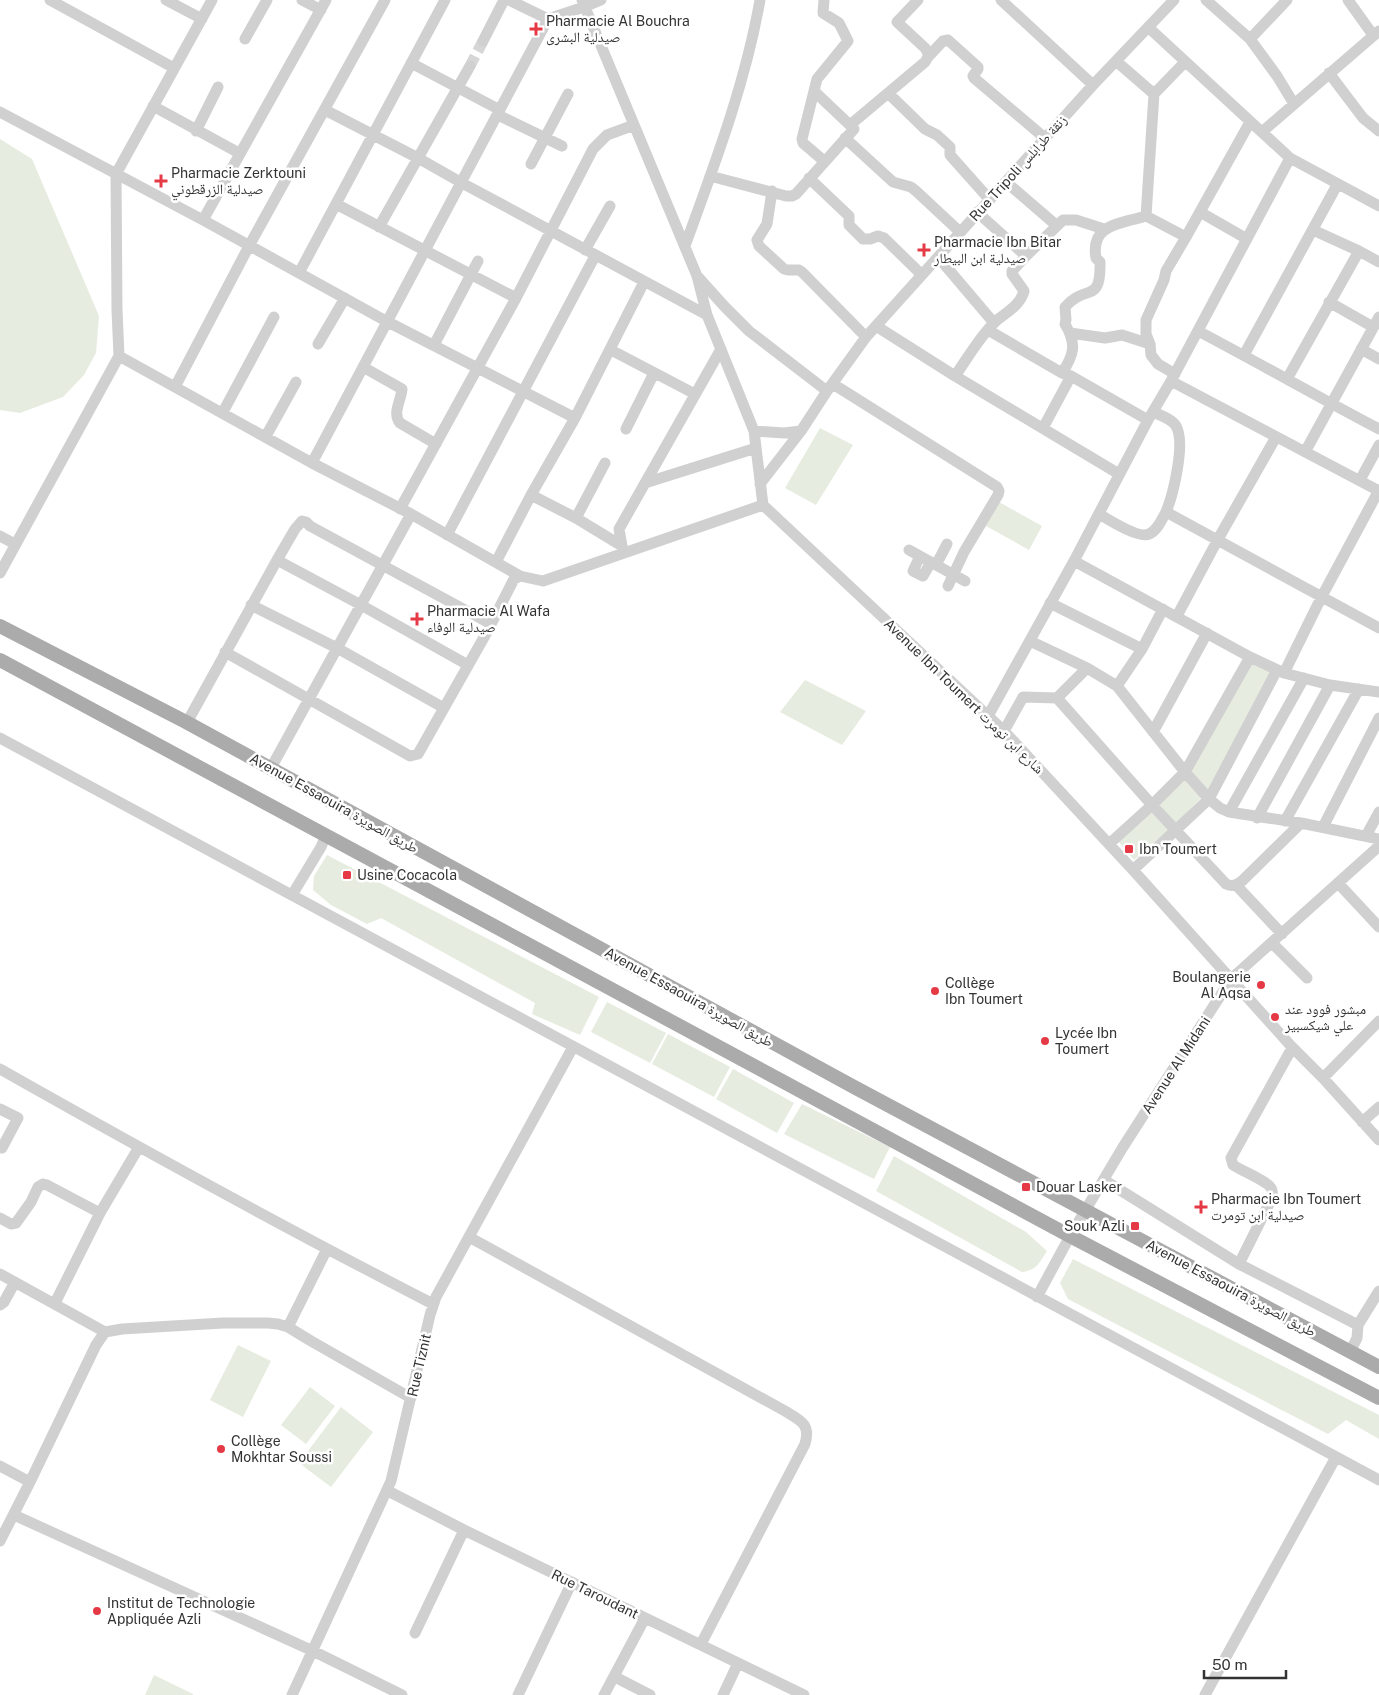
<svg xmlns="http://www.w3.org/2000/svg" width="1379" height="1695" font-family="'Public Sans','Noto Naskh Arabic',sans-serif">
<rect width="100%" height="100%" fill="#fff"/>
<!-- green -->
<path fill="#e6ecdf" d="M0 139 32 159 99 316 96 353 84 375 63 397 20 413 0 410Z
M820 428 853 445 816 505 785 488Z
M999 502 1042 526 1029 550 986 526Z
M1251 662 1275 673 1207 793 1189 772Z
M805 680 866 711 842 745 780 712Z
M1185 779 1202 797 1175 825 1154 808Z
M1151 812 1169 830 1134 860 1118 841Z
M327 855 599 997 580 1035 532 1014 535 1003 381 918 367 924 331 905 313 890 314 876Z
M607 1002 666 1033 650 1063 591 1032Z
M668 1034 730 1067 714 1097 652 1064Z
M733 1069 794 1103 777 1133 716 1099Z
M802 1104 890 1147 874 1179 784 1134Z
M894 1156 1026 1232 1047 1251C1039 1263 1037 1270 1022 1272L876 1191Z
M1073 1259 1379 1415V1439L1346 1420 1328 1434 1068 1299 1060 1283Z
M238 1345 271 1361 243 1417 210 1400Z
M310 1387 335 1406 306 1444 281 1425Z
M341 1407 373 1432 331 1487 299 1463Z
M154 1675 193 1694V1695H145Z"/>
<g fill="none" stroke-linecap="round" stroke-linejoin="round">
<!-- minor-tunnel -->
<path stroke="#d6d6d6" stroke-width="11" stroke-dasharray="11 5.5" stroke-linecap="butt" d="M470 66 483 41"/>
<!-- minor -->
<path stroke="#d0d0d0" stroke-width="11" d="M50 0 174 68
M166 0 202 19
M302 0 321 10
M509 0 548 19 584 7 601 0
M582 0 697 276 707 315 754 431 763 505
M824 0 823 13 839 23 848 41 817 79 802 139 803 143 824 161
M1001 0 1093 85
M1206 0 1250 39 1277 76 1294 104
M1348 0 1373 35
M1148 27 1290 158 1379 206
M245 39 267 0
M1250 39 1287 0
M483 41 504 0
M928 57 943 41 948 40 978 67V69L973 76 974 78 1046 139
M1116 61 1154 94
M1185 62 1154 94 1146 216 1186 237
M411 63 500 110
M1329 73 1363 118 1379 131
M888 93 925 129 937 135 950 147V155L990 200
M153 106 239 153
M325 110 418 158 462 183 707 315
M0 112 203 220 386 321 575 418
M498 115 562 146
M850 125 925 62C929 56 929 54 925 48L897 22 918 0
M196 131 218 87
M1262 132 1379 31
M845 138 893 182 911 187 916 191 960 232
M531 164 568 94
M710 176 786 196H792L796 194 854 129 814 91
M809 178 849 216V225L863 239H870L878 236 884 238 922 275
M1006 182 1056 225
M772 191 767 224 757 240 759 246 784 269 788 270H799L802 272 866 337
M336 204 516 298
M1200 212 1247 239
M203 220 326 0
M379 227 470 66
M1313 230 1359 251 1379 262
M685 246C714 166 745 85 760 0
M585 250 610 206
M1026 256 1063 220H1076L1104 229
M938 257 994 323
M299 273 445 0
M698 277 725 307 749 331 827 391
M1329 302 1373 327
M876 326 955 376 1119 474
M988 330 1062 373C1074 355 1077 344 1065 324L1066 320 1065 307C1086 283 1101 305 1100 262L1096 258C1090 224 1120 224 1146 216
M1198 331C1259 363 1318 397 1379 429
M1070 333 1105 338 1122 335 1150 344
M318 344 345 298
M434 345 478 261
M1361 349 1379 359
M611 350 695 394
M1244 355 1337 185
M119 356 312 463 411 514 520 576 543 581 763 505
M363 367 402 389C401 401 392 413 400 423L436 444
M1062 373 1071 376 1148 420
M1175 374 1158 364 1151 355 1150 344 1146 334V320L1164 280 1166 271 1186 237 1250 122
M955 376C967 359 980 336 995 322 1005 313 1020 306 1024 291L1012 274V271L1026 256 977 212
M1287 379 1359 251
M1171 381 1379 491
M833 384 997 487 999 491 998 495 964 552 948 586
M175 387 249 246 385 0
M223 412 274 317
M1153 412C1160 415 1172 419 1176 426 1186 443 1173 495 1166 512
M1043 428 1071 376
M626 429 654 373
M754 431 784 433 801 431
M266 436 296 382
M1305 452 1379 317
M312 463 548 19
M1360 480 1379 445
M645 483 756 448
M760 484 801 431 827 391 866 337 1093 85 1174 0
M531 495 576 518 622 546 623 549
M763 505 1004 731 1133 870 1291 1046 1323 1078 1379 1140
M400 509 516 298 593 149 607 135 634 125
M1099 514C1109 520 1139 539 1149 534 1157 531 1162 519 1166 512L1379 628
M576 518 605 463
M447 535 595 256
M0 536 15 544
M622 546 619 529 721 349
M909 550 965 581
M920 556 913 571 923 576 931 562
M277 560 361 605 468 665
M1074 561 1250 657 1284 673 1321 598 1379 490
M496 562 531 495 575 418 644 282
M936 565 947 544
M0 573 119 356 117 310 116 174 212 0
M1050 603 1142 649
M251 605 337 648 444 708
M1177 616 1217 541 1276 437
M1030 641 1087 668 1117 686 1185 772 1209 799 1220 808 1229 812 1301 823 1379 839
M225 652 410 756 418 754 487 632 514 579 520 576
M1087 668 1057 698 1152 805 1226 884C1233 887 1236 885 1242 881L1301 823
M1284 673 1330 685 1379 692
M1117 686 1142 649 1163 609
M988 716 1074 561 1148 420 1171 381 1290 158
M186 722 190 717 277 560 295 529 302 521 306 522 310 526 491 624
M1004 731 1023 697 1057 698
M1153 732 1207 633
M0 738 1379 1480
M271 768 411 514
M1229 812 1304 678
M1257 818 1330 685
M1285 821 1359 689
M1323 827 1379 718
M1366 836 1379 812
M1109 844 1152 805 1185 772 1250 657
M1133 870 1209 799 1277 670
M1338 883 1379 927
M1236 885 1282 934
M292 895 321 847 326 835
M1272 943 1307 978
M0 1069C143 1150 287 1229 433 1304
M1323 1078 1379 1021
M0 1109 18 1118 2 1148 0 1146
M1362 1122 1379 1107
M1104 1180 1239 1264 1358 1325 1357 1338 1350 1352
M0 1218 11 1224 16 1223 31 1202 38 1187 43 1184 47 1185 100 1213
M469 1237 785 1411C800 1420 811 1424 805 1444L701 1644
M1239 1264 1271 1200C1272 1196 1274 1192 1271 1188 1267 1181 1242 1171 1233 1165L1231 1158 1292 1048
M0 1274 105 1332
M1037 1297 1070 1236 1123 1147 1231 979 1379 846
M55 1303 100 1213 139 1147
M0 1305 4 1302 15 1282
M1358 1325 1379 1291
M288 1327 327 1249
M0 1466 30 1482
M388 1491 464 1530 804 1695
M14 1515 313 1651 402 1695
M0 1541 30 1482 96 1345 105 1332 122 1329 223 1323H268L278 1324 288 1327 311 1341 411 1398
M415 1633 464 1530
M615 1677 650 1695
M292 1695 391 1481 430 1315 436 1297 573 1047
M518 1695 572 1582
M604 1695 645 1618
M723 1695 738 1663
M1205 1695 1336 1457"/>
<!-- major -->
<path stroke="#ababab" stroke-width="14" d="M0 626 186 722 854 1087 1379 1367
M0 660 1070 1236 1379 1398"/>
</g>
<!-- markers -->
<g fill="#e63946" stroke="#fff" stroke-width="2">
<path d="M533.5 21.5h5v5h5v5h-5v5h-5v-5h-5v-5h5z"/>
<path d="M158.5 173.5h5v5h5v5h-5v5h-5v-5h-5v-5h5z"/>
<path d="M921.5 242.5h5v5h5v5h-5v5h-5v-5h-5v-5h5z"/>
<path d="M414.5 611.5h5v5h5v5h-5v5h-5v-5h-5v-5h5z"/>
<rect x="1124" y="844" width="10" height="10" rx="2.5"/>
<rect x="342" y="870" width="10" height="10" rx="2.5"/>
<circle cx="1261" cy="985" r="5"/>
<circle cx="935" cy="991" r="5"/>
<circle cx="1275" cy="1017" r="5"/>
<circle cx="1045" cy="1041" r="5"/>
<rect x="1021" y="1182" width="10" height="10" rx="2.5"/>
<path d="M1198.5 1199.5h5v5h5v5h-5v5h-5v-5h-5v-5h5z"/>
<rect x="1130" y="1221" width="10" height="10" rx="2.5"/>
<circle cx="221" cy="1449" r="5"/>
<circle cx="97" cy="1611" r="5"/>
</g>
<g text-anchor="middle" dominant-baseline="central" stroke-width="5" stroke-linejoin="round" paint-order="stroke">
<!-- poi labels -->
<g font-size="14" fill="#333" stroke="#fff" text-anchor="start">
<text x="546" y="21">Pharmacie Al Bouchra<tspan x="546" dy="16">صيدلية البشرى</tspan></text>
<text x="171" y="173">Pharmacie Zerktouni<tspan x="171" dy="16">صيدلية الزرقطوني</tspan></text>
<text x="934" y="242">Pharmacie Ibn Bitar<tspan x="934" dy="16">صيدلية ابن البيطار</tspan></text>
<text x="427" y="611">Pharmacie Al Wafa<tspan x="427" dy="16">صيدلية الوفاء</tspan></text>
<text x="1139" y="849">Ibn Toumert</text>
<text x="357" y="875">Usine Cocacola</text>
<text x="1251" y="977" text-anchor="end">Boulangerie<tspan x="1251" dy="16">Al Aqsa</tspan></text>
<text x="945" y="983">Collège<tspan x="945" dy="16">Ibn Toumert</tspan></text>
<text x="1285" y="1009">مبشور فوود عند<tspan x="1285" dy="16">علي شيكسبير</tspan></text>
<text x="1055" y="1033">Lycée Ibn<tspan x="1055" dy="16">Toumert</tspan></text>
<text x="1036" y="1187">Douar Lasker</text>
<text x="1211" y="1199">Pharmacie Ibn Toumert<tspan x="1211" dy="16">صيدلية ابن تومرت</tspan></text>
<text x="1125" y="1226" text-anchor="end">Souk Azli</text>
<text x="231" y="1441">Collège<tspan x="231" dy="16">Mokhtar Soussi</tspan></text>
<text x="107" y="1603">Institut de Technologie<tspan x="107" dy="16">Appliquée Azli</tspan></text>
</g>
<!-- street labels -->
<g font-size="14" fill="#333" stroke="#fff">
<text transform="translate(1018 168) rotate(-48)">Rue Tripoli زنقة طرابلس</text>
<text transform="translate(964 696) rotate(44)">Avenue Ibn Toumert شارع ابن تومرت</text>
<text transform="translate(334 803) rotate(29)">Avenue Essaouira طريق الصويرة</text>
<text transform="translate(689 997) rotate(29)">Avenue Essaouira طريق الصويرة</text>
<text transform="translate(1176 1065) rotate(-57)">Avenue Al Midani</text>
<text transform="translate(1231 1288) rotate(28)">Avenue Essaouira طريق الصويرة</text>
<text transform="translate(419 1365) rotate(-77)">Rue Tiznit</text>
<text transform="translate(595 1594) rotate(26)">Rue Taroudant</text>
</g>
</g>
<!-- scale -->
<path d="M1204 1670v8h82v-8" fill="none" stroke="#333333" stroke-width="2.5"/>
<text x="1212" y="1670" font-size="15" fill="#333333" stroke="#ffffff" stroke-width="4" paint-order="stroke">50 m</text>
</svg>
